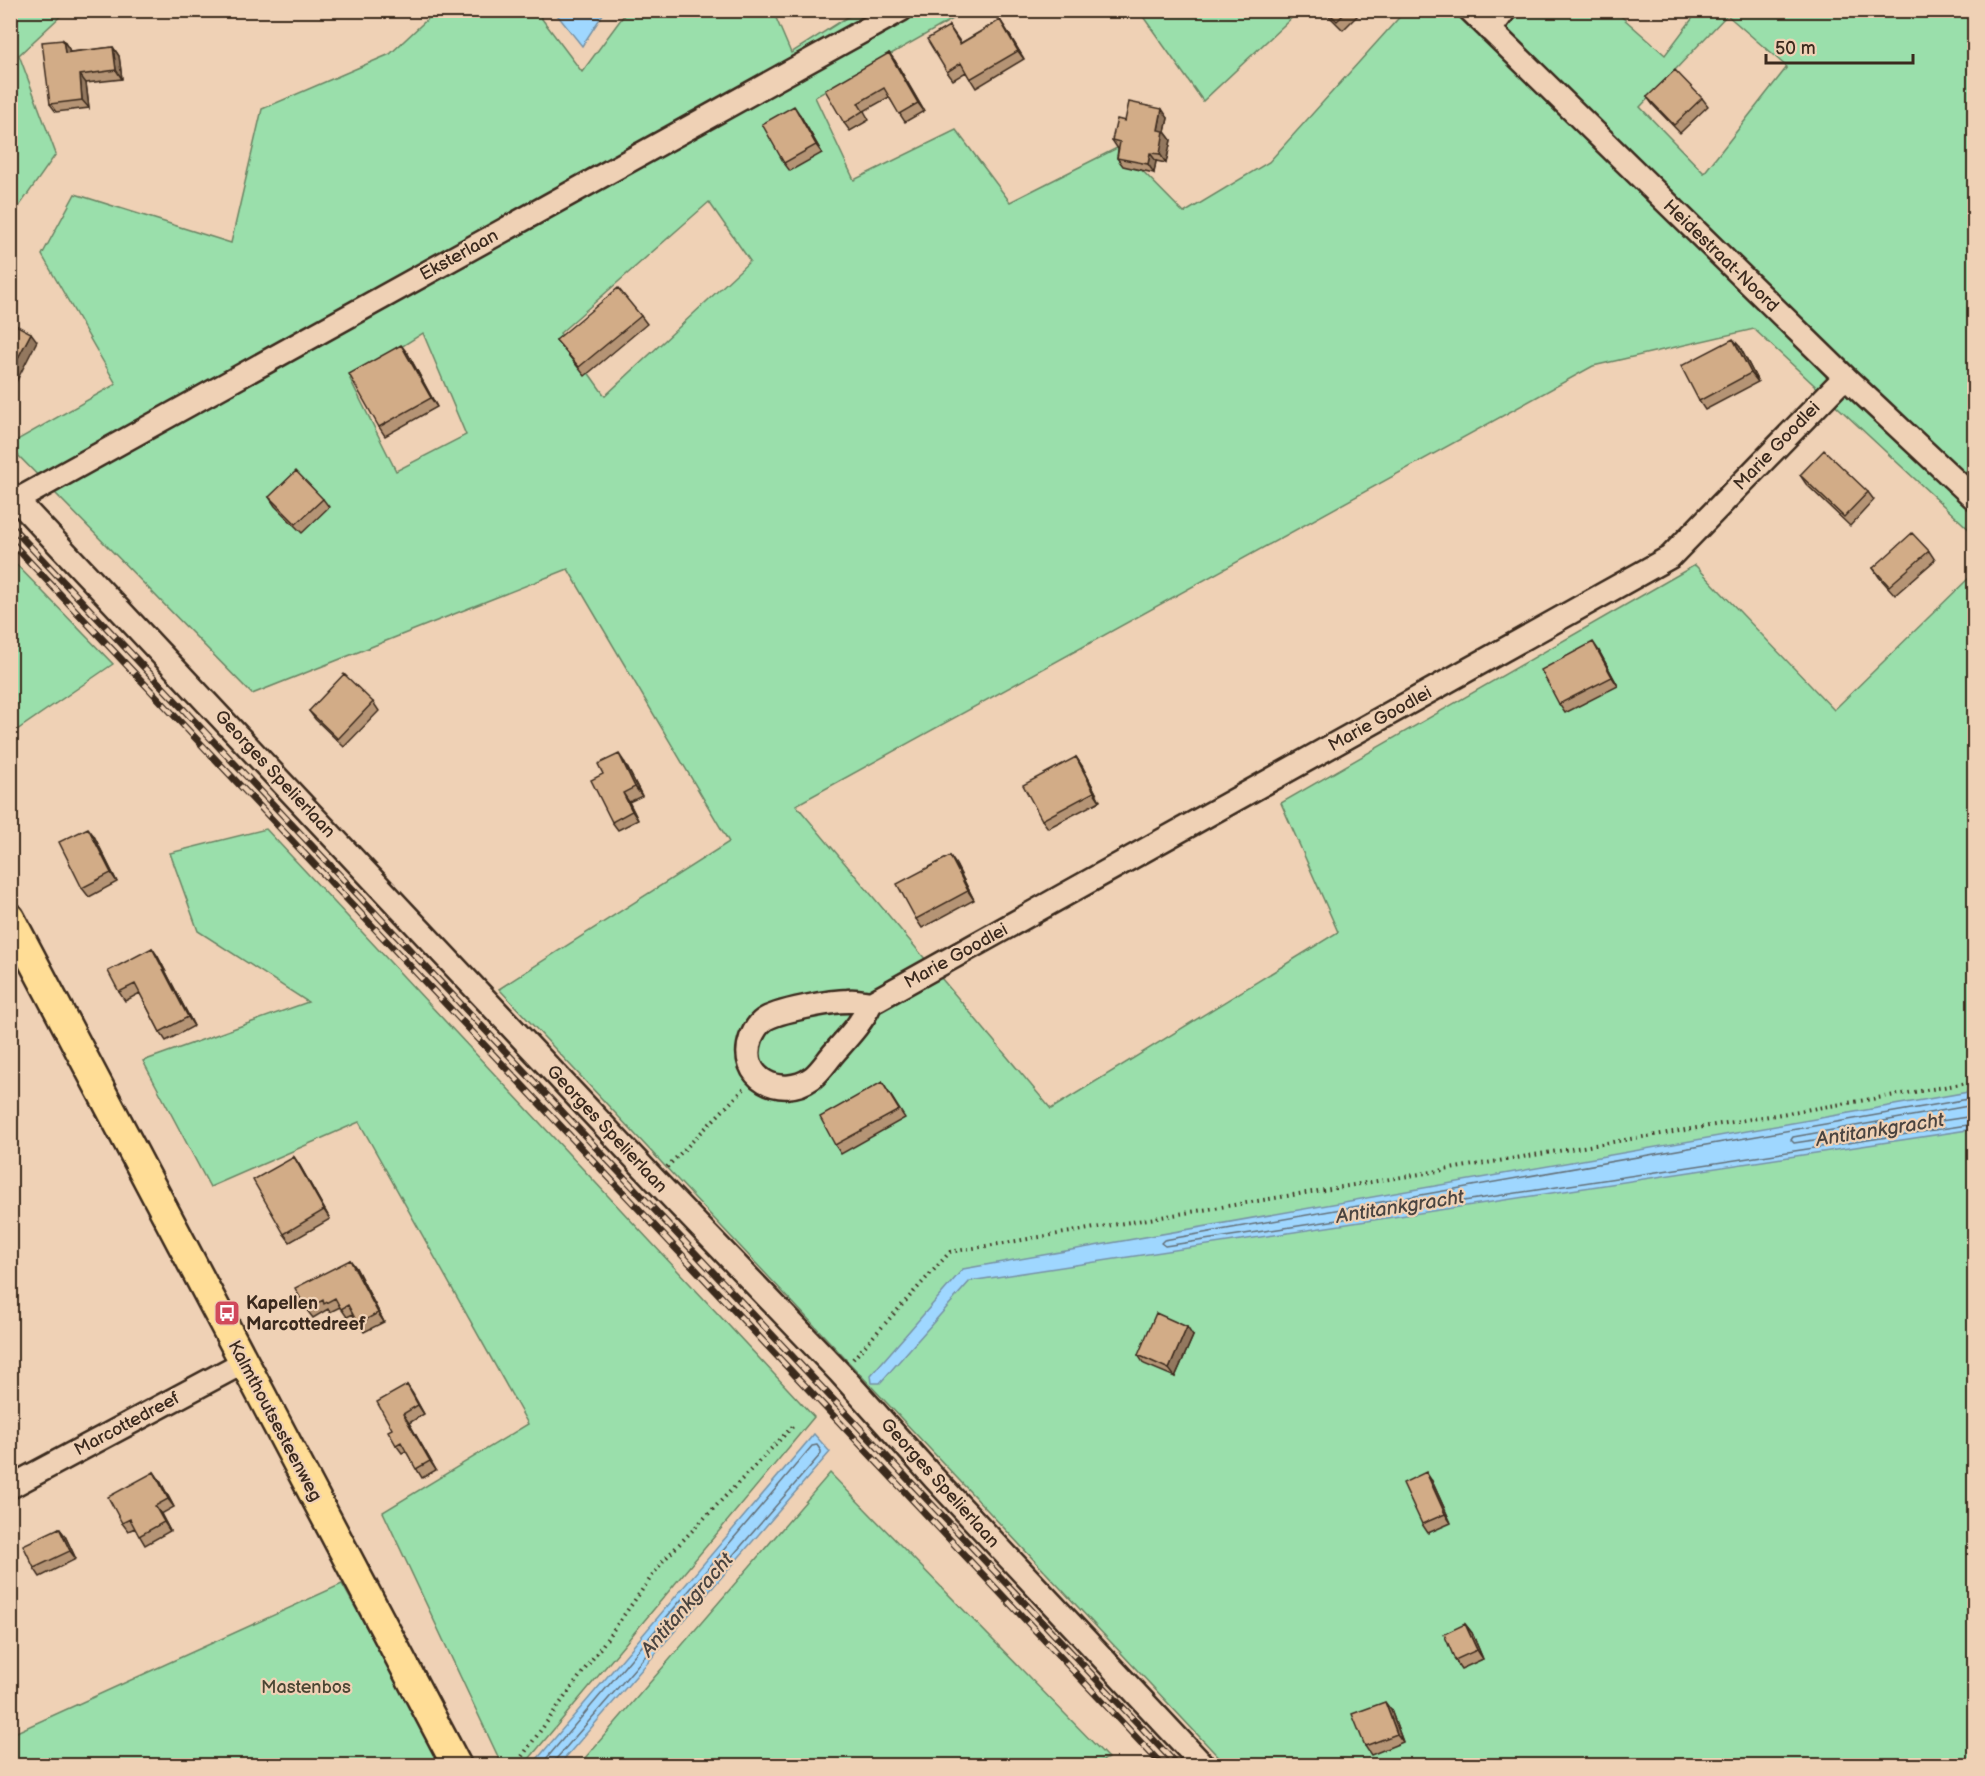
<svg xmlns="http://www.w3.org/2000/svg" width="1985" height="1776" font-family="'Balsamiq Sans',sans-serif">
<rect width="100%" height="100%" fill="#efd1b5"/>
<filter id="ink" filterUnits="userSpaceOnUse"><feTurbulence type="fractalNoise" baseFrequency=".0167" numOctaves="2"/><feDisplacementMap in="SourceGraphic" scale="12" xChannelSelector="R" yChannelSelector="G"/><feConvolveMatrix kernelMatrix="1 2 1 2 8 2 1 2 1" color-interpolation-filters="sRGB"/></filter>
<g filter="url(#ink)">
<!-- green -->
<path fill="#9adfab" stroke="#6a8464" stroke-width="1.5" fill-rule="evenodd" d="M11 10 66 11 19 55 56 154 11 218Z
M436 11H536L582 72 627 11H773L791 53 857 11H967L815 97 854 180 956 130 1010 202 1119 147 1184 213 1269 162 1405 11H1615L1665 55 1698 11H1965L1974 21V534L1754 329 1593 366 796 805 1051 1109 1338 932 1281 803 1695 565 1834 710 1974 573V1765H1226L499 989 729 842 568 569 252 694 11 448 10 444 116 384 42 255 75 194 231 243 262 109 390 54ZM1727 15 1787 67 1704 173 1640 107ZM709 202 750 261 605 396 560 333ZM423 333 466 435 396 471 350 379Z
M1139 11H1299L1203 101Z
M11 559 113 664 11 734Z
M266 829 814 1417 524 1765H502L383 1512 528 1424 359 1122 210 1187 143 1061 308 1002 198 931 170 853Z
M830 1473 1108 1758 1091 1766 579 1765Z
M342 1584 443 1765H11L10 1735Z"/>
<!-- water -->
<path fill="#9fd7ff" stroke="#7792a5" stroke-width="1.5" d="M554 11H605L582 46Z
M1974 1091V1129L970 1281 880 1383H872L871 1375 963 1269Z
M814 1434 830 1452 559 1765H532Z"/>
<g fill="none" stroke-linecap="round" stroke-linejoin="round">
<!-- shore -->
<path stroke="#636f78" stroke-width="1.5" d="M1974 1098 1164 1240 1161 1243 1165 1246 1974 1124
M1974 1105 1793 1137 1791 1140 1794 1143 1974 1116
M540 1766 812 1446 817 1445 821 1451V1454L556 1759 555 1766"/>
<!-- minor casing -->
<g stroke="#3b2a1e" stroke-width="27">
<path id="minor" d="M1470 10 1845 377 1974 498
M1490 30 1505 10
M10 493 655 1180 840 1373 934 1478 1204 1766
M17 500 901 10
M871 1003C862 1023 848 1037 833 1054 827 1061 820 1072 812 1078 781 1100 737 1078 751 1038 754 1031 758 1024 764 1020 776 1011 832 1001 848 1001 856 1000 864 1002 871 1003L1670 557 1845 377
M10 1487 244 1362"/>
</g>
<!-- major casing -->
<g stroke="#3b2a1e" stroke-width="33">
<path id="major" d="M10 918 457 1766"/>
</g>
<!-- path -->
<path stroke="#3b2a1e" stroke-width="4" stroke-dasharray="1.5 4.5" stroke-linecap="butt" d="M667 1167 744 1089
M853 1359 950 1252 1974 1082
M515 1766 663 1561 794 1425"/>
<!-- minor -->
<use href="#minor" stroke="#efd1b5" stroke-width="22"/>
<!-- major -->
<use href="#major" stroke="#ffdd96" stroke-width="28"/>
<!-- rail casing -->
<g stroke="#3b2a1e" stroke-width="7">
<path id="rail" d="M10 525 1178 1766
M10 541 1163 1766"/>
</g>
<!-- rail -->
<use href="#rail" stroke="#efd1b5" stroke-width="4.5" stroke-dasharray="14" stroke-linecap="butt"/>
</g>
<!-- wall -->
<path fill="#b59474" stroke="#3b2a1e" stroke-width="1.5" d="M1323 10H1363L1343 30Z
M1000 20 1024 59 976 88 966 72 953 80 947 72 949 26 961 43Z
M63 40 69 49 70 52 113 47 119 56 122 79 86 83 89 108 56 112 50 104Z
M889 53 895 61 924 111 905 122 889 97 864 111 869 120 850 131 844 123Z
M1647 97 1702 98 1708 106 1680 133 1653 105Z
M800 115 822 153 790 171 784 163Z
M1168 118 1165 132 1171 140 1166 163 1156 161 1154 173 1123 166 1117 158 1118 149 1112 140 1125 121Z
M641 316 647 324 585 376 556 340Z
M1740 347 1758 382 1705 410 1699 401Z
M408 354 437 407 385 436 379 427Z
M1800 475 1868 492 1874 500 1850 526 1806 484Z
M269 497 323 499 329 507 302 533 275 506Z
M1929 551 1935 560 1895 595 1879 577 1873 568Z
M1599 651 1618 686 1565 713 1559 704Z
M373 702 379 711 344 747 315 719 309 711Z
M1076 757 1082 766 1100 801 1048 828 1042 820Z
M625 763 642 796 629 802 638 820 618 830 612 822Z
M94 836 117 882 89 897 82 888Z
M950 856 956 865 974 900 922 928 916 919Z
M152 948 158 957 194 1026 166 1041 160 1032 140 993 125 1001 119 992Z
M882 1082 905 1118 841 1154 835 1145Z
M294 1157 300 1166 330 1219 290 1242 284 1234Z
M350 1260 356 1268 384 1322 364 1332 353 1314 347 1317 340 1307 330 1312 328 1309 313 1318 306 1309Z
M1193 1336 1175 1377 1144 1364 1138 1355Z
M407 1385 424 1414 409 1423 436 1470 422 1478 406 1451 402 1453 396 1445 392 1429Z
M154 1472 160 1481 174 1507 161 1514 170 1531 145 1545 135 1528 128 1531 122 1523Z
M1432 1481 1451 1523 1428 1533 1422 1524Z
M59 1528 65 1536 76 1559 40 1577 34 1568Z
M10 1611 14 1616 10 1619Z
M1465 1624 1472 1633 1483 1659 1461 1669 1455 1660Z
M1391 1710 1403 1742 1371 1755 1365 1746Z"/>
<!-- shaded-wall -->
<path fill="#93785e" stroke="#3b2a1e" stroke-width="1.5" d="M1000 20 1006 29 1024 59 1018 51Z
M63 40 69 49 71 62 65 53Z
M113 47 119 56 122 79 116 70Z
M889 53 895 61 924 111 918 103Z
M80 75 86 83 89 108 82 100Z
M794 106 800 115 822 153 816 145Z
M1162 109 1168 118 1165 132 1171 140 1166 163 1160 154 1158 130Z
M1150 153 1156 161 1154 173 1148 164Z
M31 333 37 341 11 392 10 373Z
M1733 339 1740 347 1758 382 1751 373Z
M401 345 408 354 437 407 431 398Z
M1593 642 1599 651 1618 686 1612 677Z
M619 754 625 763 642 796 635 787Z
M1076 757 1082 766 1100 801 1094 792Z
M623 793 629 802 638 820 632 811Z
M88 828 94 836 117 882 111 873Z
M950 856 956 865 974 900 968 891Z
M152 948 158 957 194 1026 188 1017Z
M294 1157 300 1166 330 1219 324 1210Z
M350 1260 356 1268 384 1322 378 1313Z
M1187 1327 1193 1336 1175 1377 1169 1369Z
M407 1385 413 1394 424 1414 418 1405Z
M403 1414 409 1423 436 1470 430 1461Z
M154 1472 160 1481 174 1507 168 1499Z
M1426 1472 1432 1481 1451 1523 1445 1514Z
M155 1506 161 1514 170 1531 164 1522Z
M59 1528 65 1536 76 1559 70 1551Z
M1465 1624 1472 1633 1483 1659 1477 1650Z
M1385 1702 1391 1710 1403 1742 1397 1734Z"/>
<!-- building -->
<path fill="#d2ac87" stroke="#3b2a1e" stroke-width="1.5" d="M1326 10H1348L1337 21Z
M1000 20 1018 51 970 79 961 63 947 72 927 39 949 26 960 44Z
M63 40 65 53 113 47 116 70 80 75 82 100 50 104 42 42Z
M889 53 918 103 899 114 884 88 858 103 863 111 844 123 825 90Z
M1675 70 1702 98 1674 125 1647 97Z
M1129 102 1162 109 1158 130 1164 131 1160 154 1150 153 1148 164 1117 158 1120 142 1112 140 1117 119 1125 121Z
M794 106 816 145 784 163 762 124Z
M618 288 641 316 579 367 556 340Z
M10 322 31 333 10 373Z
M1733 339 1751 373 1699 401 1681 366Z
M401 345 431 398 379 427 349 374Z
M1824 450 1868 492 1844 517 1800 475Z
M296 471 323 499 296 524 269 497Z
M1912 533 1929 551 1889 586 1873 568Z
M1593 642 1612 677 1559 704 1541 670Z
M344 674 373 702 338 739 309 711Z
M619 754 635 787 623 793 632 811 612 822 591 780 603 774 598 764Z
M1076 757 1094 792 1042 820 1023 785Z
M88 828 111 873 82 888 59 842Z
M950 856 968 891 916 919 897 884Z
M152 948 188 1017 160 1032 135 984 119 992 108 971Z
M882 1082 899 1110 835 1145 820 1117Z
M294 1157 324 1210 284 1234 253 1180Z
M350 1260 378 1313 358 1324 348 1305 341 1309 335 1298 324 1304 323 1300 306 1309 295 1288Z
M1156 1313 1187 1327 1169 1369 1138 1355Z
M407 1385 418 1405 403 1414 430 1461 416 1469 401 1442 396 1445 388 1431 392 1429 377 1402Z
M154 1472 168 1499 155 1506 164 1522 139 1536 130 1519 122 1523 108 1497Z
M1426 1472 1445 1514 1422 1524 1403 1483Z
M59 1528 70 1551 34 1568 23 1545Z
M1465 1624 1477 1650 1455 1660 1444 1634Z
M1385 1702 1397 1734 1365 1746 1352 1714Z"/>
</g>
<!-- icons -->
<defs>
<g id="bus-square" transform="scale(1.35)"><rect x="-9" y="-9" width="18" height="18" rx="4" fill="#d1495b" stroke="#efd1b5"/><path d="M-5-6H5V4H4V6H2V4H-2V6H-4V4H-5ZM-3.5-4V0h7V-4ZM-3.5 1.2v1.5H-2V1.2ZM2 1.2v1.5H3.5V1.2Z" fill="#fff"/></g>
</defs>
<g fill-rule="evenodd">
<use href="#bus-square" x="227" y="1313"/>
</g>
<g text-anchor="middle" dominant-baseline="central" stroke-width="4.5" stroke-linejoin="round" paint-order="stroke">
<!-- street labels -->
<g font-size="18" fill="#3b2a1e" stroke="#efd1b5">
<text transform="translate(459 255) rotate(-29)">Eksterlaan</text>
<text transform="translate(1721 256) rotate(44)">Heidestraat-Noord</text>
<text transform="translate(1777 446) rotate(-46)">Marie Goodlei</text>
<text transform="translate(1380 719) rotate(-29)">Marie Goodlei</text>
<text transform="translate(275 774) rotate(47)">Georges Spelierlaan</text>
<text transform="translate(956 956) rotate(-29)">Marie Goodlei</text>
<text transform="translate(607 1129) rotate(47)">Georges Spelierlaan</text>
<text transform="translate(275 1421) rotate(62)">Kalmthoutsesteenweg</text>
<text transform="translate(127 1424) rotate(-28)">Marcottedreef</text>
<text transform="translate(940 1483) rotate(48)">Georges Spelierlaan</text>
</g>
<!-- poi labels -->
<g font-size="18" font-weight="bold" fill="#3b2a1e" stroke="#efd1b5" text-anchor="start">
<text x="246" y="1303">Kapellen<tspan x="246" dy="21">Marcottedreef</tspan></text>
</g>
<!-- park labels -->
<g font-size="18" fill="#494533" stroke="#efd1b5">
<text x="306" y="1687">Mastenbos</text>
</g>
<!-- water labels -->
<g font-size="20" font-style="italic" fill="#4a4440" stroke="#efd1b5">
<text transform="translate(1880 1130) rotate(-9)">Antitankgracht</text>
<text transform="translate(1400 1207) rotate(-9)">Antitankgracht</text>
<text transform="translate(687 1605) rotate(-49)">Antitankgracht</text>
</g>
</g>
<!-- margin -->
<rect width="1985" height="1776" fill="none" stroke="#efd1b5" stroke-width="36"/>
<rect x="18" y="18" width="1949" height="1740" fill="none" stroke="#3b2a1e" stroke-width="2" filter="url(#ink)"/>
<!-- scale -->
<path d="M1766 54v9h147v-9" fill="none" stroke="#3b2a1e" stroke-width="3"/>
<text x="1775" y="54" font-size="18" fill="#3b2a1e" stroke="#efd1b5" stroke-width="4.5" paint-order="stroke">50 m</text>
</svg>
